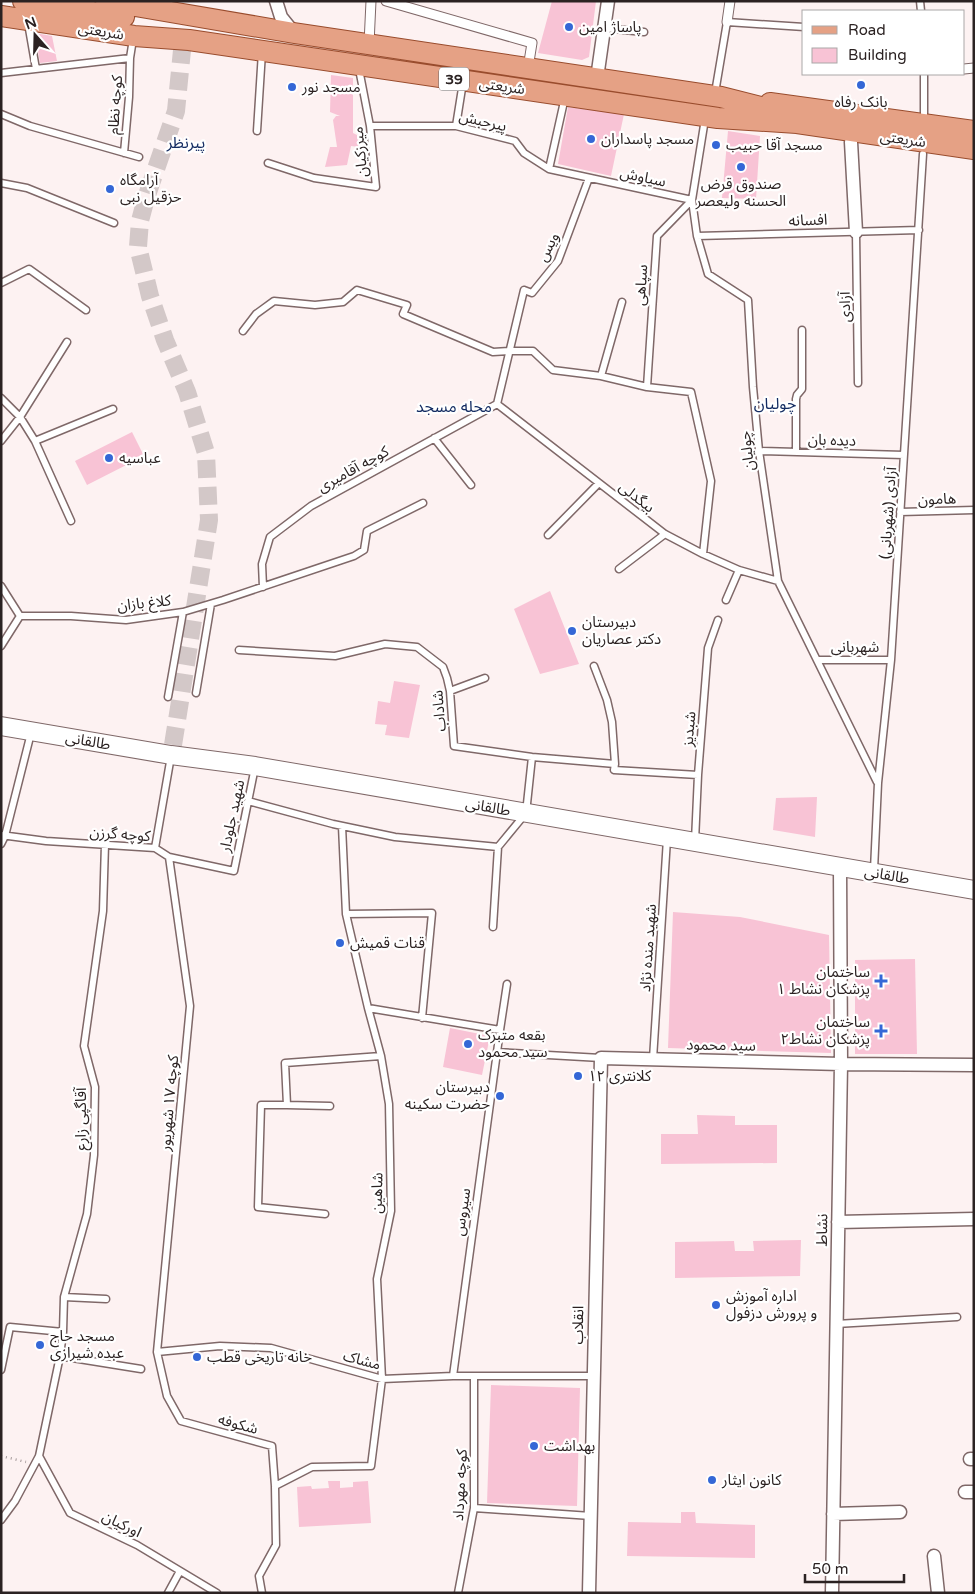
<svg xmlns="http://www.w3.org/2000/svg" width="975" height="1594" font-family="'Varela Round','Noto Sans Arabic',sans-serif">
<rect width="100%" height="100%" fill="#fdf2f2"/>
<!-- building -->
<path fill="#f8c3d5" d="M552 1H596L589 57 582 60 538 53Z
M35 33 52 36 57 61 40 63Z
M331 75 353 78V133L357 135 359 147 351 146 347 165 325 167 330 147H337L333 120 336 116H340L330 112Z
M568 107 624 114 611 176 558 164Z
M728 131 760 136 756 199 722 198Z
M132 432 144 456 87 485 75 461Z
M550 591 579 664 540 674 514 609Z
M394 681 420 685 409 738 385 735 387 725 375 724 378 701 390 703Z
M817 797 815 837 773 830 776 798Z
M673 912 740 917 829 935 831 1053 668 1048Z
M915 959 917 1054H855V960Z
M450 1028 490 1036 482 1075 443 1067Z
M697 1115 735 1116V1125H777V1163L661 1164V1134H698Z
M801 1240 800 1276 675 1278V1242L734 1241 735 1251H754L753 1241Z
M491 1385 580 1388 577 1506 487 1503Z
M328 1481H340V1488L353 1487V1482L368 1481 371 1523 299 1527 297 1487 311 1486 312 1489 329 1488Z
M681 1512H695L696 1523 755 1525V1558L627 1556 628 1522 681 1523Z"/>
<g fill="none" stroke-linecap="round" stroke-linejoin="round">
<!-- secondary-tunnel -->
<path stroke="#d3c8c8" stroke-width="18" stroke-dasharray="18 9" stroke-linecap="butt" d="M173 745 209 520 206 453 187 392 165 340 150 296 138 247 140 221 146 198 176 111 183 40"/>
<!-- service casing -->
<g stroke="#7f6868" stroke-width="9">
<path id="service" d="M920 1 921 11
M28 23 36 69
M604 28 644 32
M1 73 130 58 133 39
M715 93 727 22 804 27
M1 114 30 126 139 157
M705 119 692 200 697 236 708 274 748 300 753 387 759 451 778 581 877 782
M924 123V74
M370 126H456L515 141 524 153 549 169 692 200
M456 126 463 82
M257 131 262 52
M124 153 129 97 130 58
M268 163 314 178 376 187 370 126 359 69
M549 169 565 97
M1 183 27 188 114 223
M856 232 858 383
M697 236 919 230
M1 283 29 269 86 310
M243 331 256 314 274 301 315 305 343 302 357 290 407 305 403 314 493 352 509 351H533L553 370 601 376 647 387 691 392 711 481 703 554
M601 376 622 302
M647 387 657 236 692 200
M1 398 20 417 35 441 71 521
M497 404 665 534 703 554 739 570 778 581
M497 404 524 290 532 293 558 261 589 178
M434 438 471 485
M1 441 20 417 67 342
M35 441 113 409
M759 451 904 455
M796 451V399L797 395 802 389V330
M900 512 974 510
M548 535 599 483
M619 569 665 534
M1 586 20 616
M263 587 262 564 270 537 311 506 497 404
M726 600 739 570
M183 612 223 600 354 556 364 550 367 531 423 503
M20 616H71L126 620 183 612 168 697
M1 646 20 616
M239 650 335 656 385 644 417 647 443 667 447 678 450 691 454 746 532 757 615 764 614 770 698 775
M818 660H891
M594 666 607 700 612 722 615 764
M450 691 485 678
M196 693 211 604
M248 801 333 824 395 837 498 847 526 813 532 757
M342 826 346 914
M1 835 46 841 155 848 169 857 234 871 255 767
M695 841 698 775 708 648 718 620
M1 844 5 836 31 733
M155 848 171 756
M169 857 190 1006 157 1352 167 1396 181 1421 272 1446 275 1486 276 1545 259 1576 262 1593
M874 870 878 783 891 660 923 154
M493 927 498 847
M368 1008 500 1030 453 1376
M500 1030 507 984
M497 1052 601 1058
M653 1059 667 839
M287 1105 330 1106
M325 1214 258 1207 261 1105H287L285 1063 381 1056
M64 1297 106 1299
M836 1324 957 1317
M157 1352 220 1346 271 1348 382 1379 453 1376H593
M60 1356 141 1369
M1 1370 10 1327 63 1332
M39 1456 70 1513 137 1545 217 1593
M275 1486 312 1467 371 1466 382 1379 377 1279 391 1211 389 1104 381 1056 368 1008 346 914 432 913 422 1018
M474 1508 591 1516
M1 1520 15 1501 39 1456 60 1356 63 1332 64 1297 87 1214 94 1155 95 1087 84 1046 103 911 105 844
M168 1593 180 1571
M458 1593 474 1508V1377"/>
</g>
<!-- pedestrian casing -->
<g stroke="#7f6868" stroke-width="11">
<path id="pedestrian" d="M386 1 532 43 528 68
M727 22 730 1
M369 44 371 1
M964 69 974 68"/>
</g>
<!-- minor casing -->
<g stroke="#7f6868" stroke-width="15">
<path id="minor" d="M276 1 281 17 294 33
M597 78 608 1
M851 142 856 232
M838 1222 974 1219
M970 1459H974
M965 1492H974
M833 1514 900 1512
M934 1556 938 1593
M589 1593 601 1058 841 1064 974 1065
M832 1593 841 1064 840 867"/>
</g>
<!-- secondary casing -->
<g stroke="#7f6868" stroke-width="20">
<path id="secondary" d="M1 726 171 755 255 766 974 890"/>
</g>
<!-- primary casing -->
<g stroke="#994c2d" stroke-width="22">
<path id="primary" d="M23 1 124 17
M106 1 294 33 721 97 784 113
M1 16 134 36 189 40 718 118 797 123 974 149
M770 103 974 131"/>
</g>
<!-- path -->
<path stroke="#a09696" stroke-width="2.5" stroke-dasharray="1 4" stroke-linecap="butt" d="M1 1456 26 1462"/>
<!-- service -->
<use href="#service" stroke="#fff" stroke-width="6"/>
<!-- pedestrian -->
<use href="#pedestrian" stroke="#fff" stroke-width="9"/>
<!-- minor -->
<use href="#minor" stroke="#fff" stroke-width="12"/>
<!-- secondary -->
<use href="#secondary" stroke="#fff" stroke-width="18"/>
<!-- primary -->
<use href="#primary" stroke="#e5a185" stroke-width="20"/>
</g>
<!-- markers -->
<g fill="#3467d6" stroke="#fff" stroke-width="2">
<circle cx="569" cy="27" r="5"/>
<circle cx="861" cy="85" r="5"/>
<circle cx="292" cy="87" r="5"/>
<circle cx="591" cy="139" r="5"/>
<circle cx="716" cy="145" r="5"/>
<circle cx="741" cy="167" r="5"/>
<circle cx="110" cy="189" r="5"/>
<circle cx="109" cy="458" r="5"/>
<circle cx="572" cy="631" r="5"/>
<circle cx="340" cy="943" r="5"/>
<path d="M878.5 973.5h5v5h5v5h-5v5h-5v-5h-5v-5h5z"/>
<path d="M878.5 1023.5h5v5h5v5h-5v5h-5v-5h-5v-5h5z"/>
<circle cx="468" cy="1044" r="5"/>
<circle cx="578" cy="1076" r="5"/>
<circle cx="500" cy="1096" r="5"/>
<circle cx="716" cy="1305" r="5"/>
<circle cx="40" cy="1345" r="5"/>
<circle cx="197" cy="1357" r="5"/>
<circle cx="534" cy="1446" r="5"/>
<circle cx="712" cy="1480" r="5"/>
</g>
<g text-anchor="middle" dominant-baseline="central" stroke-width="4.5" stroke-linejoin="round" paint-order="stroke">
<!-- shield labels -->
<rect fill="#fff" stroke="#6b6464" stroke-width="1" x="439" y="67.5" width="30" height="23" rx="4"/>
<g font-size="14" font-weight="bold" fill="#2b2222">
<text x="454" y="79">39</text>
</g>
<!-- poi labels -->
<g font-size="15" fill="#2b2222" stroke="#fff" text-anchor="start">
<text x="579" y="27">پاساژ امین</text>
<text x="302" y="87">مسجد نور</text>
<text x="861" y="102" text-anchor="middle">بانک رفاه</text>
<text x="601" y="139">مسجد پاسداران</text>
<text x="726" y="145">مسجد آقا حبیب</text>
<text x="120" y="180">آرامگاه<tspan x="120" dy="17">حزقیل نبی</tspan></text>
<text x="741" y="184" text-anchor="middle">صندوق قرض<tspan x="741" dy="17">الحسنه ولیعصر</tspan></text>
<text x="119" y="458">عباسیه</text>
<text x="582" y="622">دبیرستان<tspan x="582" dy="17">دکتر عصاریان</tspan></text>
<text x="350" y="943">قنات قمیش</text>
<text x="870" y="972" text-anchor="end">ساختمان<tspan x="870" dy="17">پزشکان نشاط ۱</tspan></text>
<text x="870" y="1022" text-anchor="end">ساختمان<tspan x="870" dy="17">پزشکان نشاط۲</tspan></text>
<text x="478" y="1035">بقعه متبرک<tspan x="478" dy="17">سید محمود</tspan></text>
<text x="588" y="1076">کلانتری ۱۲</text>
<text x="490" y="1087" text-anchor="end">دبیرستان<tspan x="490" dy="17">حضرت سکینه</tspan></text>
<text x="726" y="1296">اداره آموزش<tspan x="726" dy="17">و پرورش دزفول</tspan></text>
<text x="50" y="1336">مسجد حاج<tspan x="50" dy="17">عبده شیرازی</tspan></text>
<text x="207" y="1357">خانه تاریخی قطب</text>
<text x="544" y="1446">بهداشت</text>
<text x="722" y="1480">کانون ایثار</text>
</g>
<!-- street labels -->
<g font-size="15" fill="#2b2222" stroke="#fff">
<text transform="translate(101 31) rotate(9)">شریعتی</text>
<text transform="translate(502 86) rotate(8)">شریعتی</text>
<text transform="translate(115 105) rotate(-86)">کوچه نظام</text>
<text transform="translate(483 121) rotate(13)">پیرحبش</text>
<text transform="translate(903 139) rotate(8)">شریعتی</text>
<text transform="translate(360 152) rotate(-96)">میرزکیان</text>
<text transform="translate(643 177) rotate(12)">سیاوش</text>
<text transform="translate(808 220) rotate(-2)">افسانه</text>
<text transform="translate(548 247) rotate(-64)">ویس</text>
<text transform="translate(641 285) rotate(-86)">سپاهی</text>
<text transform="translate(845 307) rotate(-91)">آزادی</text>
<text transform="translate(832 440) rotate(2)">دیده بان</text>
<text transform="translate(747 451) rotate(-97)">چولیان</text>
<text transform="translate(353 469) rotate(-29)">کوچه آقامیری</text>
<text transform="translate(637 497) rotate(38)">بیگدلی</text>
<text transform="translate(937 499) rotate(-2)">هامون</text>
<text transform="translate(888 513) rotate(-86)">آزادی (شهربانی)</text>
<text transform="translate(144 603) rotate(-6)">کلاغ بازان</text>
<text x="855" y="647">شهربانی</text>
<text transform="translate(439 711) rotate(-95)">شاداب</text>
<text transform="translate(689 729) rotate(-85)">شبدیز</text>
<text transform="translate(88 741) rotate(10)">طالقانی</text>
<text transform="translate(488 807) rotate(10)">طالقانی</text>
<text transform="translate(232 816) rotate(-78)">شهید جلودار</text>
<text transform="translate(120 834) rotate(4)">کوچه گرزن</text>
<text transform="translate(887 875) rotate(10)">طالقانی</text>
<text transform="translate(648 948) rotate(-86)">شهید منده نژاد</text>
<text transform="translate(721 1045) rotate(1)">سید محمود</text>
<text transform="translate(169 1103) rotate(-85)">کوچه ۱۷ شهریور</text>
<text transform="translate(81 1119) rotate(-90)">آقاگپی زارع</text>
<text transform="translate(377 1193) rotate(-89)">شاهین</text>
<text transform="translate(462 1212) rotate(-82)">سیروس</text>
<text transform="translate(822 1230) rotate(-89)">نشاط</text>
<text transform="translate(578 1325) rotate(-89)">انقلاب</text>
<text transform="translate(362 1360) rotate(15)">مشاک</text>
<text transform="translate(238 1424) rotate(15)">شکوفه</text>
<text transform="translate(460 1485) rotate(-87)">کوچه مهرداد</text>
<text transform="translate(122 1524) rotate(26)">اورکیان</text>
</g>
<!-- neighbourhood labels -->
<g font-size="16" fill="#142c62" stroke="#fff">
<text x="186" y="143">پیرنظر</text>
<text x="775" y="404">چولیان</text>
<text x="454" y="407">محله مسجد</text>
</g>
</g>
<!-- border -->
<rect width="975" height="1594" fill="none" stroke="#2b2222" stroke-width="5"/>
<!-- legend -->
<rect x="802" y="10" width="162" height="65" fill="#ffffff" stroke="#aaa7a7"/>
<rect x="812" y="26" width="25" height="8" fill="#e5a185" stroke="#aaa7a7"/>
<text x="848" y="35" font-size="15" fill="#2b2222">Road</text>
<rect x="812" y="48" width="25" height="15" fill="#f8c3d5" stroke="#aaa7a7"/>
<text x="848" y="60" font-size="15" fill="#2b2222">Building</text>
<!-- north arrow -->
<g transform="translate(35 35) rotate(340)" stroke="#ffffff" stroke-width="4" paint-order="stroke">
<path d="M0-4L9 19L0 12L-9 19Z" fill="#2b2222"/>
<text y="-8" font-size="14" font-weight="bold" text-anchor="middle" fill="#2b2222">N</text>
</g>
<!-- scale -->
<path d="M805 1574v8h99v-8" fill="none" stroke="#2b2222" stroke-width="2.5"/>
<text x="812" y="1574" font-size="15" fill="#2b2222" stroke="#ffffff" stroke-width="4" paint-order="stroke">50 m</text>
</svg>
